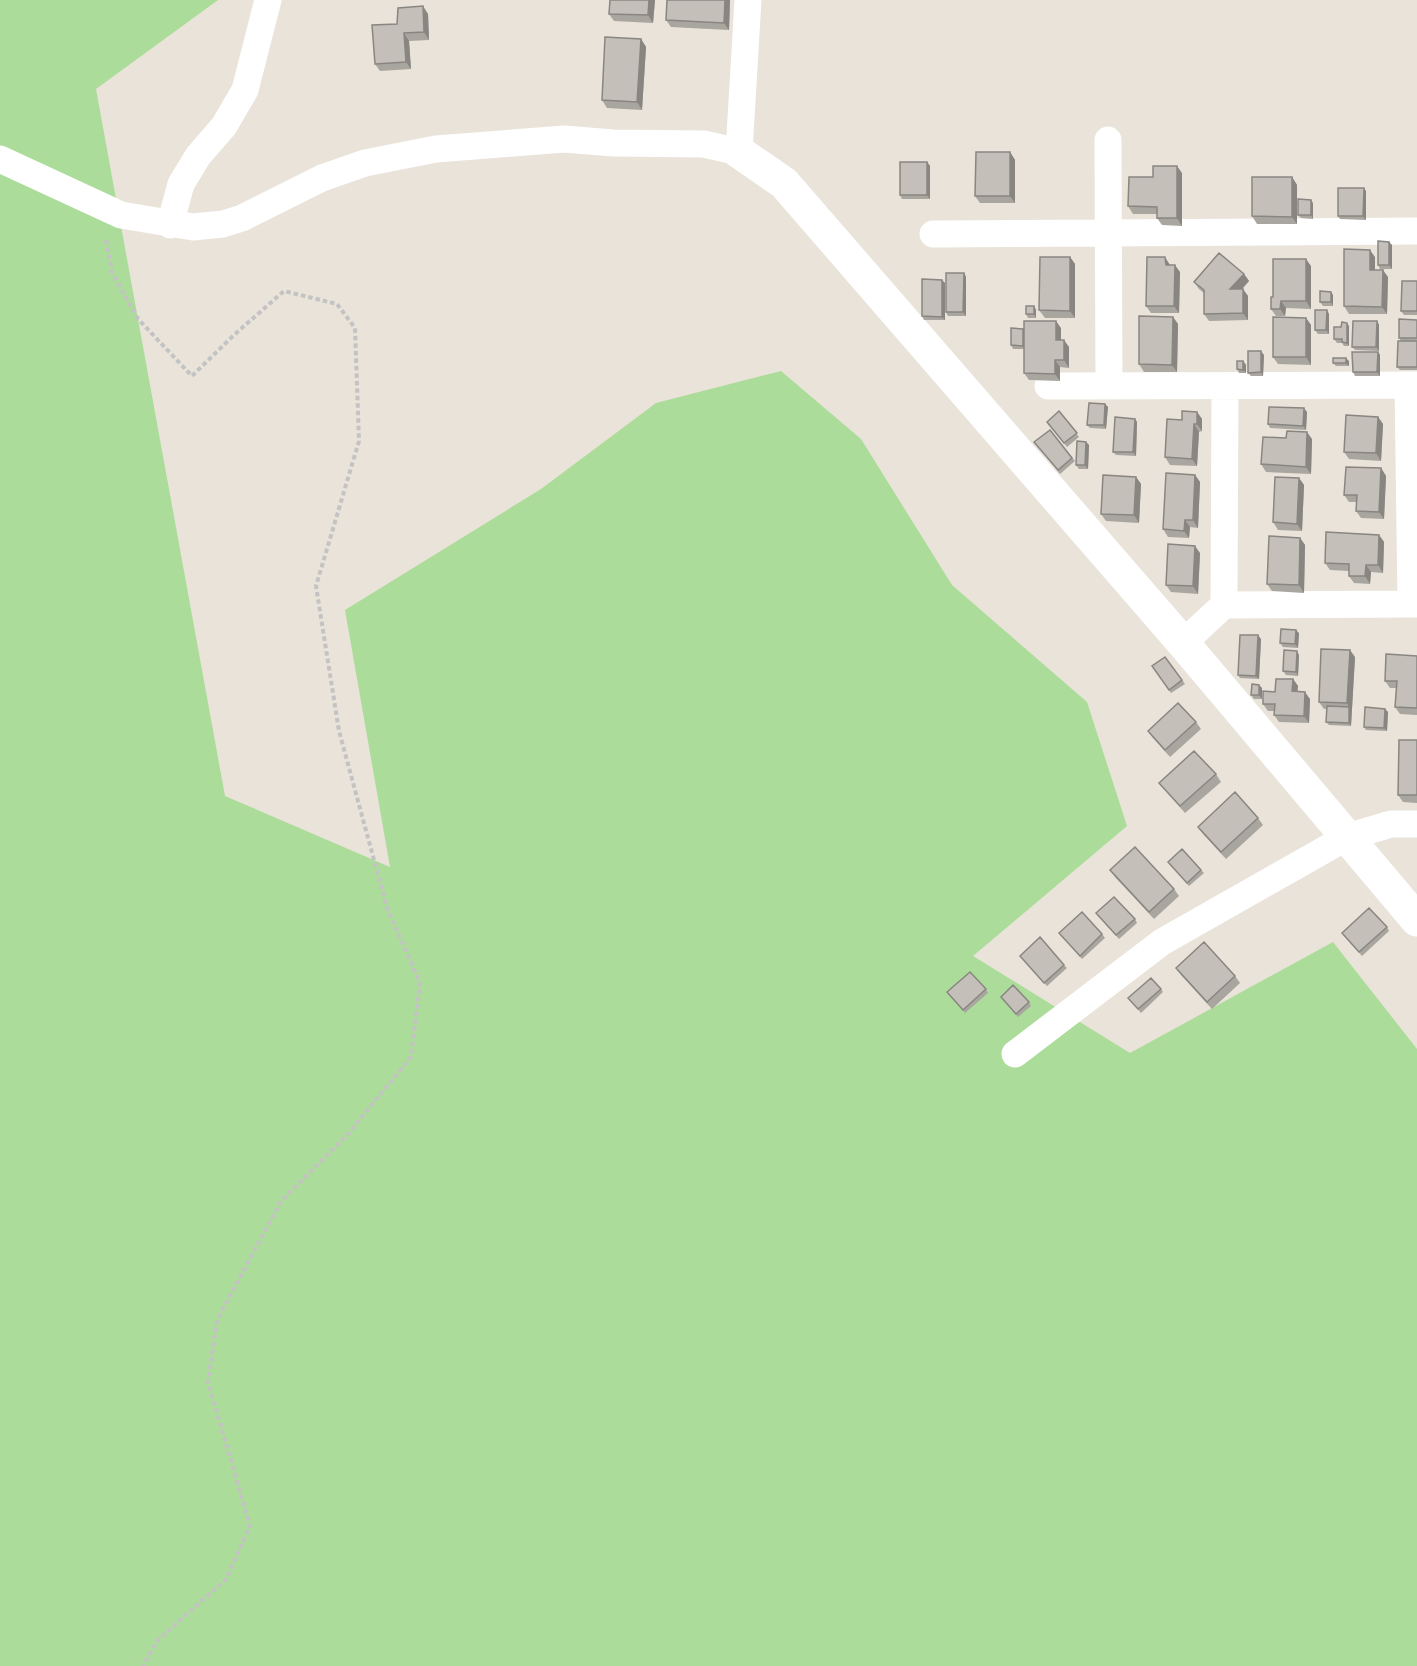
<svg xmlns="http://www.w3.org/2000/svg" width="1417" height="1666" font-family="Lato,sans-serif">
<rect width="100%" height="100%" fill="#e9e3d9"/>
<!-- green -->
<path fill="#acdc99" d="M0 0H218L96 89 225 796 390 867 345 610 541 489 656 403 781 371 861 439 952 585 1087 702 1127 826 973 956 1130 1053 1333 942 1417 1049V1666H0Z"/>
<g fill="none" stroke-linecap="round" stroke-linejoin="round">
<!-- path -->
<path stroke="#c3c3c3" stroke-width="4" stroke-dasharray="4.5 3" stroke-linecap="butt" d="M106 240 112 272 138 319 192 376 234 335 284 291 337 304 355 328 359 441 316 586 339 731 387 908 420 983 411 1057 347 1135 281 1201 217 1320 208 1382 250 1526 226 1579 157 1641 143 1666"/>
<!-- street -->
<path stroke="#fff" stroke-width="27" d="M1108 140 1109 386
M0 159 121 215 193 227 223 224 242 218 322 178 365 163 436 149 564 139 613 143 704 144 739 152 748 0
M170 225 181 184 198 156 224 126 245 90 268 0
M933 234 1417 231
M1408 385 1411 604
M1048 386 1417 385
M1224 605 1225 386
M1183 643 1224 605 1417 604
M1015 1054 1162 942 1347 837 1391 824H1417"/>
<!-- secondary -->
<path stroke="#fff" stroke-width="33" d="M739 152 784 183 1183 643 1417 920"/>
</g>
<!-- wall -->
<path fill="#a9a59f" d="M610 0H655L653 23 614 21 609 14Z
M730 0 729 30 671 27 666 20Z
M428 14 429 40 409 41 411 69 380 71 375 64 397 24Z
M641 39 646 47 642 110 607 108 602 100Z
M1010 152 1015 160V203H980L975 196Z
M927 162 930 166V199H902L900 195Z
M1182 173V226L1162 225 1157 218V214H1133L1128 206Z
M1292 177 1297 185V224H1257L1252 216Z
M1366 191V220L1340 219 1338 216Z
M1313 203V219L1301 218 1298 215Z
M1389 242 1392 245V269H1380L1378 265Z
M1070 257 1075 264V318H1045L1039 310Z
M1375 257V270L1388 277 1387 314H1349L1344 306Z
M1170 265 1180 272 1179 313H1151L1146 306Z
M1311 266V309L1286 308 1285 316H1276L1271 309 1273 297Z
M964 273 966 277V316H948L946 312Z
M1244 274 1249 281 1242 289 1248 296V320L1209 321 1204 314V293L1199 289 1194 282Z
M942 280 945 283V320H924L922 316Z
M1417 281V315H1404L1401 311Z
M1331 292 1333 295V306H1323L1320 302Z
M1034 306 1036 310V318H1028L1026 314Z
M1329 314V334H1318L1315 330Z
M1173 317 1178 324 1177 372H1144L1139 364Z
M1306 318 1311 325V365L1278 364 1273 357Z
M1417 320V370H1400L1397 367 1401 341 1399 338Z
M1377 321 1379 325V351L1355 350 1352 347Z
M1349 326V346H1344L1342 343H1337L1334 339Z
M1061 328V340L1069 347V368L1060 367V381L1029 380 1024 373V349H1013L1011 345 1024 330Z
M1378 352 1380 355V376H1355L1353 372Z
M1264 355 1263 376H1251L1248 373Z
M1243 361 1246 365V373H1239L1237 369Z
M1349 361V366H1336L1333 363Z
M1105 404 1108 407 1106 429 1090 428 1087 425Z
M1059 411 1079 437 1067 447 1047 422Z
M1197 412 1202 419V431L1199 432 1197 466 1170 465 1165 457 1182 420Z
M1307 412 1306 430 1270 428 1268 424Z
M1378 417 1383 424 1381 461 1349 459 1344 452Z
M1135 419 1137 422 1136 456 1116 455 1113 452Z
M1050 430 1075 461 1060 474 1037 445Z
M1312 439 1311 474 1266 472 1261 464Z
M1086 442 1089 445 1088 469H1079L1076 465Z
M1381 468 1386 476 1384 519 1361 518 1356 511 1357 502H1349L1344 495Z
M1195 475 1200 482 1198 528 1190 527 1189 538 1168 537 1163 529Z
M1136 477 1141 484 1139 523 1106 521 1101 514Z
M1299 478 1304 485 1302 531 1278 530 1273 522Z
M1379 535 1384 542 1383 573 1371 572 1370 584 1354 583 1349 576V571L1330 570 1325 563Z
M1300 538 1305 545 1304 593 1272 591 1267 584Z
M1200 553 1198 594 1171 592 1166 585Z
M1299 633 1298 648 1283 647 1280 643Z
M1261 639 1259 679 1240 678 1238 675Z
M1299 655 1298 676 1286 675 1283 671Z
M1417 656V715L1400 714 1395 707 1396 688H1390L1385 681Z
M1165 657 1185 684 1171 693 1152 666Z
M1355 657 1351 726 1329 725 1326 722 1327 709H1324L1319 702Z
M1293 679 1298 686 1297 691 1310 699 1309 723 1279 722 1274 715 1275 711H1268L1263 704Z
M1259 685 1262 688V699H1254L1251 695Z
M1385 709 1388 712 1387 731 1366 730 1364 727Z
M1196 722 1201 729 1170 757 1153 738 1148 731Z
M1417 740V803L1403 802 1398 795Z
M1216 774 1221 782 1185 813 1165 790 1159 783Z
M1258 818 1263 825 1226 859 1203 834 1198 827Z
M1168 862 1201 870 1204 873 1189 886Z
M1110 870 1174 889 1179 896 1154 919 1115 877Z
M1096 913 1135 919 1137 923 1119 939Z
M1387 927 1389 931 1362 956 1342 933Z
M1059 933 1102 934 1105 938 1082 959Z
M1020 956 1064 965 1067 968 1047 986Z
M1176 968 1235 976 1240 983 1212 1009 1181 975Z
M986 989 988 993 965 1013 947 992Z
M1161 989 1163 992 1141 1013 1128 998Z
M1001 997 1029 1002 1031 1006 1018 1017Z"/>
<!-- shaded-wall -->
<path fill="#898682" d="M649 0H655L653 23 648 15Z
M725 0H730L729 30 724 23Z
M423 6 428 14 429 40 424 32Z
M404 33 409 41 411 69 406 62Z
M641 39 646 47 642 110 637 102Z
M1010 152 1015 160V203L1010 196Z
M927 162 930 166V199L927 195Z
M1177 166 1182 173V226L1177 218Z
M1292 177 1297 185V224L1292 217Z
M1364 188 1366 191V220L1363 216Z
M1311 200 1313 203V219L1311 215Z
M1389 242 1392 245V269L1389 265Z
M1370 250 1375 257V277L1370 270Z
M1070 257 1075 264V318L1070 311Z
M1165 257 1170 265 1171 272 1166 265Z
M1306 259 1311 266V309L1306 301Z
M1175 265 1180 272 1179 313 1174 306Z
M1383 270 1388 277 1387 314 1382 307Z
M964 273 966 277V316L963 312Z
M1244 274 1249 281 1235 297 1230 289Z
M942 280 945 283V320L942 317Z
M1243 289 1248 296V320L1243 313Z
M1331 292 1333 295V306L1331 302Z
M1281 301 1286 308 1285 316 1280 309Z
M1034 306 1036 310V318L1034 314Z
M1327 310 1329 314V334L1326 330Z
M1173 317 1178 324 1177 372 1172 365Z
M1306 318 1311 325V365L1306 357Z
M1056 321 1061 328V347L1056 340Z
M1377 321 1379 325V351L1376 347Z
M1347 323 1349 326V346L1347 343Z
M1064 340 1069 347V368L1064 360Z
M1261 351 1264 355 1263 376 1261 372Z
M1378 352 1380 355V376L1377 372Z
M1346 358 1349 361V366L1346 363Z
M1055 360 1060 367V381L1055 374Z
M1243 361 1246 365V373L1243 370Z
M1105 404 1108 407 1106 429 1104 425Z
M1304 408 1307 412 1306 430 1303 426Z
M1197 412 1202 419V431L1197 424Z
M1378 417 1383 424 1381 461 1376 453Z
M1135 419 1137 422 1136 456 1133 452Z
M1194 424 1199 432 1197 466 1192 459Z
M1307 432 1312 439 1311 474 1306 467Z
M1086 442 1089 445 1088 469 1085 465Z
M1381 468 1386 476 1384 519 1379 512Z
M1195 475 1200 482 1198 528 1193 520Z
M1136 477 1141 484 1139 523 1134 515Z
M1299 478 1304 485 1302 531 1297 524Z
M1185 520 1190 527 1189 538 1184 531Z
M1379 535 1384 542 1383 573 1378 565Z
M1300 538 1305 545 1304 593 1299 585Z
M1195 546 1200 553 1198 594 1193 586Z
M1366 565 1371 572 1370 584 1365 576Z
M1296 630 1299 633 1298 648 1295 644Z
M1258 635 1261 639 1259 679 1256 676Z
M1350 650 1355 657 1351 726 1349 723V707L1347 703Z
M1297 651 1299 655 1298 676 1296 672Z
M1293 679 1298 686 1297 698 1292 691Z
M1259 685 1262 688V699L1259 695Z
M1305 692 1310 699 1309 723 1304 716Z
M1385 709 1388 712 1387 731 1384 728Z"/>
<!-- building -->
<path fill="#c4c0b9" stroke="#898682" stroke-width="1.5" d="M610 0H649L648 15 609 14Z
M667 0H725L724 23 666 20Z
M423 6 424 32 404 33 406 62 375 64 372 25 397 24 398 8Z
M605 37 641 39 637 102 602 100Z
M976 152H1010V196H975Z
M900 162H927V195H900Z
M1153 166H1177V218H1157V207L1128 206 1129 177H1153Z
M1252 177H1292V217L1252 216Z
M1338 188H1364L1363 216H1338Z
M1298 199 1311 200V215H1298Z
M1378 241 1389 242V265H1378Z
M1344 249 1370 250V270H1383L1382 307 1344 306Z
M1219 253 1244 274 1230 289H1243V313L1204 314V290L1194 282Z
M1040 257H1070V311L1039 310Z
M1147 257H1165L1166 265H1175L1174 306H1146Z
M1273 259H1306V301H1281L1280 309H1271V297H1273Z
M946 273H964L963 312H946Z
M922 279 942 280V317L922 316Z
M1402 281H1417V311H1401Z
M1320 291 1331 292V302H1320Z
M1026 306H1034V314H1026Z
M1315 310H1327L1326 330H1315Z
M1139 316 1173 317 1172 365 1139 364Z
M1273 317 1306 318V357H1273Z
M1399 319 1417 320V338H1399Z
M1024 321H1056V340H1064V360H1055V374L1024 373Z
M1353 321H1377L1376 347H1352Z
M1342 322 1347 323V343L1342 342V339H1334V327H1341Z
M1011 328 1023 329V346L1011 345Z
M1398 341H1417V367H1397Z
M1248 351H1261V372L1248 373Z
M1352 352H1378L1377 372H1353Z
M1333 358H1346V363H1333Z
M1237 361H1243V370L1237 369Z
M1089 403 1105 404 1104 425H1087Z
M1269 407 1304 408 1303 426 1268 424Z
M1059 411 1077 433 1064 443 1047 422Z
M1182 411 1197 412V424H1194L1192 459 1165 457 1167 419 1182 420Z
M1346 415 1378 417 1376 453 1344 452Z
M1115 417 1135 419 1133 452H1113Z
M1050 430 1072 458 1058 470 1034 442Z
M1287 431 1307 432 1306 467 1261 464 1263 437 1286 438Z
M1077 441 1086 442 1085 465H1076Z
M1346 467 1381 468 1379 512 1356 511 1357 495H1344Z
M1166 473 1195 475 1193 520H1185L1184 531 1163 529Z
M1103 475 1136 477 1134 515 1101 514Z
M1275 477 1299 478 1297 524 1273 522Z
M1326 532 1379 535 1378 565H1366L1365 576H1349V564L1325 563Z
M1269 536 1300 538 1299 585 1267 584Z
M1168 544 1195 546 1193 586 1166 585Z
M1281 629 1296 630 1295 644 1280 643Z
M1240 635H1258L1256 676 1238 675Z
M1321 649 1350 650 1347 703 1319 702Z
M1284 650 1297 651 1296 672 1283 671Z
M1386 654 1417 656V708L1395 707 1397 681H1385Z
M1165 657 1182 680 1169 690 1152 666Z
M1276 679H1293L1292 691 1305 692 1304 716 1274 715 1275 704H1263V691L1275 692Z
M1252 684 1259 685V695H1251Z
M1178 703 1196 722 1165 750 1148 731Z
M1327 706 1349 707V723L1326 722Z
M1365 707 1385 709 1384 728 1364 727Z
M1399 740H1417V795H1398Z
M1194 751 1216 774 1180 806 1159 783Z
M1235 792 1258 818 1221 852 1198 827Z
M1135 847 1174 889 1149 912 1110 870Z
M1182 849 1201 870 1187 883 1168 862Z
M1114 897 1135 919 1116 935 1096 913Z
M1369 908 1387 927 1359 952 1342 933Z
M1082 912 1102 934 1080 956 1059 933Z
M1040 937 1064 965 1044 983 1020 956Z
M1204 942 1235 976 1207 1002 1176 968Z
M970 972 986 989 963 1010 947 992Z
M1151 978 1161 989 1138 1009 1128 998Z
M1013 985 1029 1002 1016 1014 1001 997Z"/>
</svg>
